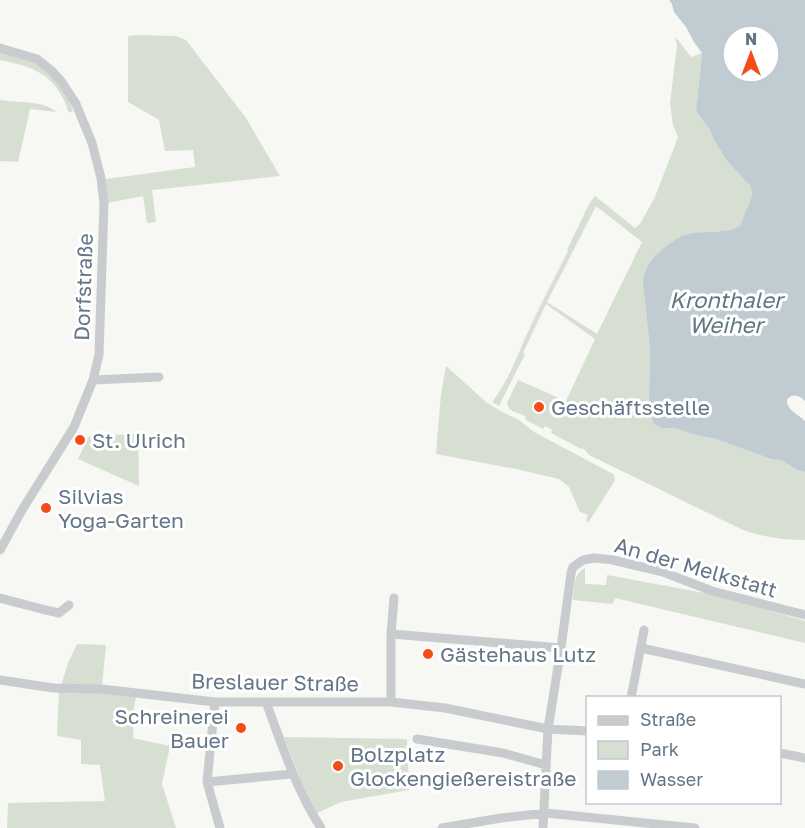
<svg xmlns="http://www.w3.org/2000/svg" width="805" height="828" font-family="'Golos Text',sans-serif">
<rect width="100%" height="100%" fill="#f7f7f3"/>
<!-- green -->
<path fill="#d7dfd3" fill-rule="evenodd" d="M136 35 176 36 186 40 246 118 280 176 152 190 156 222 147 223 143 196 107 203 104 181 106 179 195 167 193 150 165 151 159 120 128 102V36Z
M675 36 691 57 702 53 696 111 710 130 715 142 728 162 751 187 752 196 741 226 726 231 698 233 650 347 649 399 653 423 661 428H675L695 435 716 439 771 459 783 461 797 470 805 472V540C783 540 763 537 743 530L589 455 584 449 579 448 551 433 552 430 545 426 543 429 526 420 525 416C518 412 509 413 507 403L518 380 566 401 595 339 546 304 523 353 525 354 499 406 492 402C508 382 516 359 526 336 539 307 554 279 568 251L567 250 589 204 595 196 635 228 640 224 655 197 678 137 673 125 670 103 677 45ZM596 206 642 242 597 334 547 302Z
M0 51C12 55 26 57 37 63 52 71 69 95 73 111L69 113C67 109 66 104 64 100 49 71 29 66 0 60Z
M0 100C18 103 43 100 57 112L30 109 18 162 0 161Z
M446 366 486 402 502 412 519 420 534 432 613 474 615 478 614 482 588 523 586 520 588 515 580 512 569 487 559 479 516 469 436 454 441 394Z
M138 434 139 486 78 459 89 436Z
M585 568V584L606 585 607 575 726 597 805 621V643L615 598 613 604 573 600C574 588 573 574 585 568Z
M77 644 106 645 102 686H61L68 663Z
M59 692H94L136 697 134 707 133 738 170 746 162 784 176 828H7L8 803 105 801 100 765 81 764V740L57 736Z
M284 737 407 739 409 790 341 802 317 813 302 783Z"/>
<!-- water -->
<path fill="#c0ccd1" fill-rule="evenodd" d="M669 0H805V401C799 395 794 393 787 399 786 410 798 414 805 421V472L797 470 783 461 771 459 716 439 695 435 675 428H661L653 423 649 399 650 347 643 281C644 262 668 242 685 235 696 231 711 233 723 231 729 231 735 228 740 226L752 196 751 187 728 162 715 142 710 130 696 111 702 53 694 42 686 27 674 12 672 4ZM733 36H769V72H733Z"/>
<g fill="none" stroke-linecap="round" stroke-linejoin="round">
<!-- minor -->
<path stroke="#c9cccf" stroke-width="9" d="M0 48 37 59 52 71 61 81 76 104 92 143 101 178 104 204 99 355 93 380 74 427 22 510 0 550
M93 380 159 377
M0 598C20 603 39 609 59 613L69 605
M391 634 561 648
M641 648 805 684
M0 680 53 688 101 689 215 702H391L445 708 548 729 588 731
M631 698 644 630
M215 702 207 782 220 828
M266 702C282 745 296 789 321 828
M391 702V634L394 598
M417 739 503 753 546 765
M780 753 805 758
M207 782 292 774
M442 828 501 818 546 813 695 828
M543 828 548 729 561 648 571 573 573 567 583 560 594 558 613 560 663 572 712 591 805 615"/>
</g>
<!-- markers -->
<g fill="#f34c16" stroke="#fff" stroke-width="2">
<circle cx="539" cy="407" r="6"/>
<circle cx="80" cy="440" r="6"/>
<circle cx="46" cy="508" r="6"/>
<circle cx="428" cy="654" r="6"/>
<circle cx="241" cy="728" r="6"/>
<circle cx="338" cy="766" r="6"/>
</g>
<g text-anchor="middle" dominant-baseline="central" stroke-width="6" stroke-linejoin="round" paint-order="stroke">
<!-- street labels -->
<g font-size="21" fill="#637687" stroke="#fff">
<text transform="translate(83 287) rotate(-88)">Dorfstraße</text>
<text transform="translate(696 567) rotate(16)">An der Melkstatt</text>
<text transform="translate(275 682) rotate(1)">Breslauer Straße</text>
</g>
<!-- poi labels -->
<g font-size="21" fill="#637687" stroke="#fff" text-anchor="start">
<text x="551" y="407">Geschäftsstelle</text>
<text x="92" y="440">St. Ulrich</text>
<text x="58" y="496">Silvias<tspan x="58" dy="24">Yoga-Garten</tspan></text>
<text x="440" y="654">Gästehaus Lutz</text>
<text x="229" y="716" text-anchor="end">Schreinerei<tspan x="229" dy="24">Bauer</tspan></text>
<text x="350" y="754">Bolzplatz<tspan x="350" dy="24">Glockengießereistraße</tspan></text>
</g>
<!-- water labels -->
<g font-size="22" font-style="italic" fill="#5f7983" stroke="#fff">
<text x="726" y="299">Kronthaler<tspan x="726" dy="25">Weiher</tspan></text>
</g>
</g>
<!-- legend -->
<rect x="586" y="696" width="195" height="108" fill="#ffffff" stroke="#c1c8cf" stroke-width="1.5"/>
<rect x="598" y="716" width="30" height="9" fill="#c9cccf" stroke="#c1c8cf" stroke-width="1.5"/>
<text x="640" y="726" font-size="18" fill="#637687">Straße</text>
<rect x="598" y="741" width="30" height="18" fill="#d7dfd3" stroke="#c1c8cf" stroke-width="1.5"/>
<text x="640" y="756" font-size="18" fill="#637687">Park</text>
<rect x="598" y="771" width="30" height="18" fill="#c0ccd1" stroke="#c1c8cf" stroke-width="1.5"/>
<text x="640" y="786" font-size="18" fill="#637687">Wasser</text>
<!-- north arrow -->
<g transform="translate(751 54)"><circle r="28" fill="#ffffff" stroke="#c1c8cf" stroke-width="1.5"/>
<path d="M0-4.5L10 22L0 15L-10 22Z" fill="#f34c16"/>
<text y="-9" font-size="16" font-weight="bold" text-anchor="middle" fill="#637687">N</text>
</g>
</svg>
